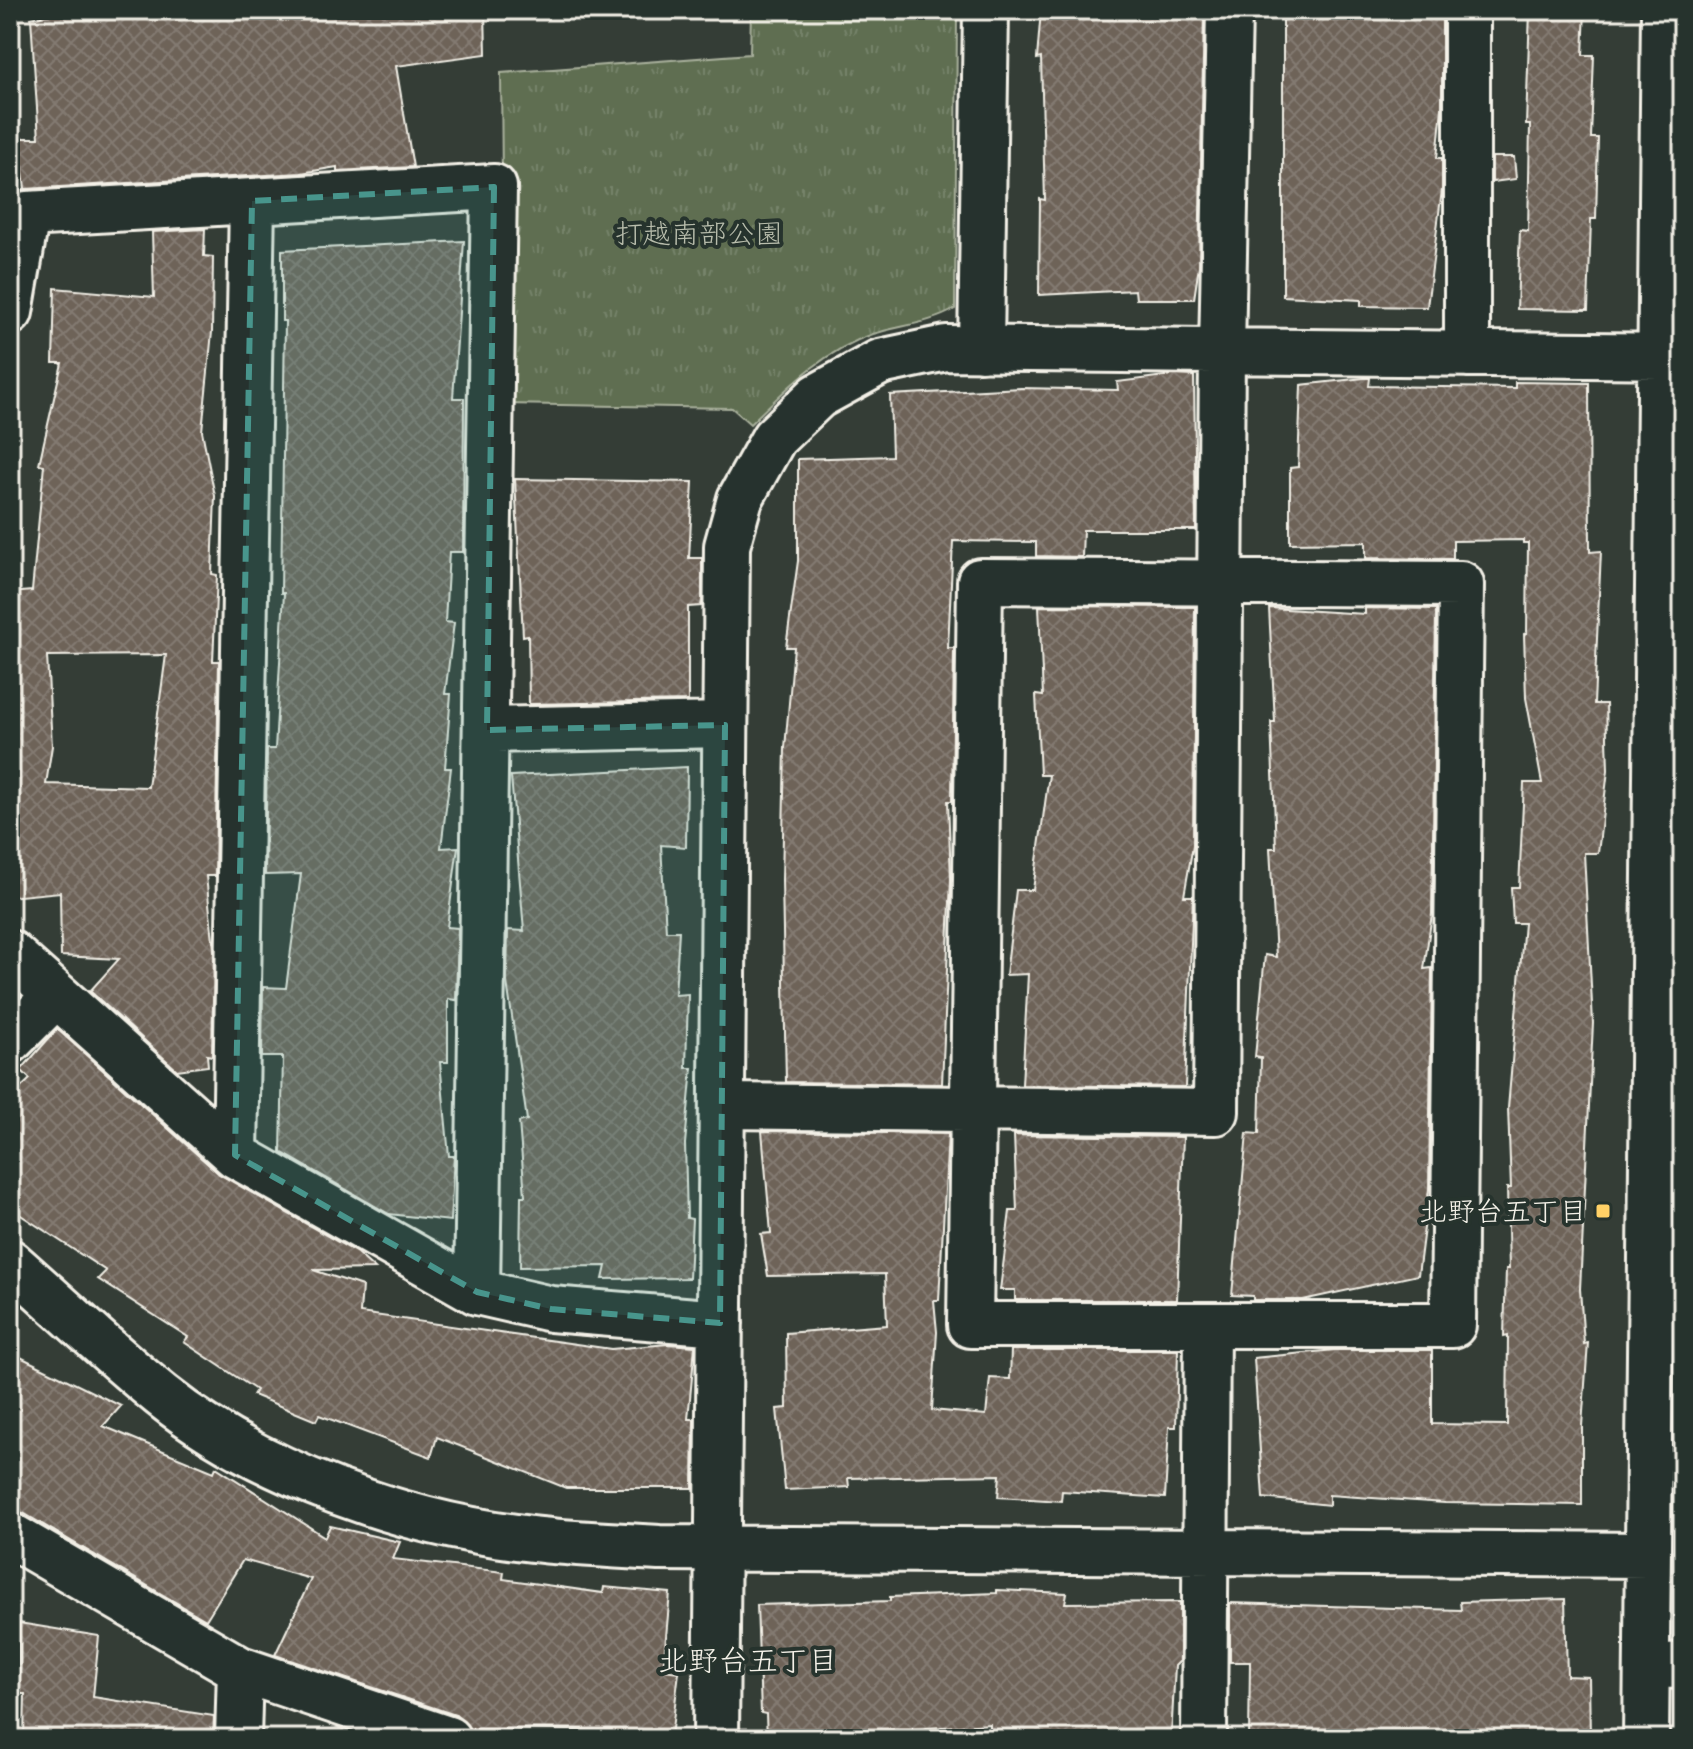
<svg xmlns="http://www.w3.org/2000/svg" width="1693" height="1749" font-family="'Patrick Hand','Klee One',sans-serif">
<defs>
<pattern id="grass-tufts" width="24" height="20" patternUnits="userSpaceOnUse" patternTransform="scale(2)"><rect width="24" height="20" fill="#5e6e51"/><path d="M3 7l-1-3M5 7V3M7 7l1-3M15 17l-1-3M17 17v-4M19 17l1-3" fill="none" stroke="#76836a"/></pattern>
<pattern id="building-cross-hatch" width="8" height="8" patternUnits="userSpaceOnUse" patternTransform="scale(2)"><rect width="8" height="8" fill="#6e6359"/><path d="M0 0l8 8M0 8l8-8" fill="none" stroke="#837a71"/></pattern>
</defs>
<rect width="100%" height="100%" fill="#343d36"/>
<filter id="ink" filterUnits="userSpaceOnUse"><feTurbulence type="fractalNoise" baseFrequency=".0125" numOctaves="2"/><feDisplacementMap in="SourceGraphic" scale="16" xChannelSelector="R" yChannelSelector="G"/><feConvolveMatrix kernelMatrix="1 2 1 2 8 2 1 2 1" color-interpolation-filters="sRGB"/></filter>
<g filter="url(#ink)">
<!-- grass -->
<path fill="url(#grass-tufts)" stroke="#a9b09c" stroke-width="2" d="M751 10H957L955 309C929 324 901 325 873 334 823 351 787 388 750 424L732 408 504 404 501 73 750 54Z"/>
<!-- building -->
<path fill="url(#building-cross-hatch)" stroke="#f4f1e8" stroke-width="2" fill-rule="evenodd" d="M72 10H485L486 54 396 66 413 167 337 171V167L301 173 25 189 19 138H39L31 18Z
M1041 10H1204L1199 266 1194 299H1136L1135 290 1039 295 1040 199 1045 200 1041 58 1037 59Z
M1283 10H1442V108L1437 158H1442V190L1427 307 1361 306V300L1283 296Z
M1530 10H1585L1583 55H1594L1591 138H1598L1596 219H1591L1588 310 1517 309 1520 230 1528 231 1530 125H1526Z
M1492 157H1514L1516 179 1492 182Z
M205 229 204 256 213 257 212 332 202 431 215 496 212 574 217 575 213 661H219L215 876H206L214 949 212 1056 207 1055 208 1066 177 1070 90 991 119 959 61 956 60 892 10 897V593L32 591 44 465 39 464 62 363H53L55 288 154 297 152 232ZM166 655 148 787 46 784 52 746 47 656Z
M464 241 453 398H464L463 552H449L445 622 454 623 445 694H451L445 768H451L441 848 458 847 447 927 458 928 456 1000 448 999V1062H440L449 1156H454L450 1221 389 1214 281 1152 283 1057H262L263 987 286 988 301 874 265 875 267 749H275L284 593H281L285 321H282V250Z
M1173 375 1194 376 1196 530H1083L1082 557 1036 556V542L953 541 948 648H954L952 801H948L951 879 942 1084 786 1082 782 880 785 748 794 647H786L798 561V459L892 456 890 395 1021 388 1118 390 1117 382Z
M1364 378H1370L1369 386 1515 388V382L1589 383 1590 552 1601 551 1594 704H1606L1608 770 1598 853H1584L1593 1023 1580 1289 1584 1344 1588 1343 1582 1426V1505L1445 1503 1329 1495V1505L1263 1498 1254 1358 1335 1350H1432V1424L1507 1425 1508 1335 1504 1336 1506 1269H1509L1507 1188H1511L1508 1108 1524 923H1513L1511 887H1519L1524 783H1542L1526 698 1524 634 1527 633 1528 543H1523V540L1453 541V559L1366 558V542L1290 543V468L1298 467 1301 385Z
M515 479 693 482 689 558H702V600L701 606 688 607V701L529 704 528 635 523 636Z
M1039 606 1195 607 1193 845 1184 896H1193L1185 1087 1022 1085 1028 974 1006 975 1016 890H1033L1049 775H1040L1036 695 1043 696Z
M1269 608 1365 614V608L1436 609 1432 914 1424 969 1432 968 1429 1189 1418 1275 1303 1300H1253V1296L1232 1295 1247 1133 1259 1134 1261 1058 1255 1057 1265 955 1276 957 1270 848H1276L1271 722H1275Z
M687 767 686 847 661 845 666 931H679L675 995 688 994 686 1068H692L685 1144 687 1218 692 1219 689 1278 603 1279 606 1266 520 1267 521 1196H525L519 1122 527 1120 507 982 508 930 524 931 511 776Z
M57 1029 219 1174 357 1253 375 1269 313 1270 362 1286 360 1313 611 1349 668 1344 695 1346 688 1419H694L693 1488H566L437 1437 431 1457 319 1415 316 1421 253 1395 256 1390 184 1342 188 1337 98 1279 106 1271 10 1208V1098L30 1079 21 1070Z
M762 1131 948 1134 939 1300H934L937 1332 932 1410 986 1415 990 1378 1010 1379 1011 1350H1178L1176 1427H1169L1165 1498 1062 1491 1061 1501 998 1497 1000 1475 848 1478 849 1487 785 1490 777 1409 787 1408 786 1333 887 1325 885 1274 768 1276 761 1234 771 1233Z
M1014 1135 1183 1137 1177 1300H1015V1290H1000L1010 1211H1017Z
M10 1352 121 1406 103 1426 214 1472 216 1467 325 1537 330 1526 400 1542 393 1559 504 1572 503 1579 603 1593 604 1587 670 1593 663 1670 679 1672 671 1737 578 1730 470 1729 456 1715 275 1655 311 1579 243 1560 206 1620 23 1513 10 1510Z
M997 1590 1067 1593 1065 1603 1180 1602V1661L1175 1666 1171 1739H990V1724L863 1732 861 1739H767L766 1714 761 1713 757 1605 890 1601V1597L997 1593Z
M1565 1599 1567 1676 1589 1677 1590 1739H1249L1250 1662H1230V1603L1461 1610 1460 1602Z
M19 1623 99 1636 93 1697 214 1716 213 1739H24L25 1694H19Z"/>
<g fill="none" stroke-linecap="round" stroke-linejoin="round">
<!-- minor casing -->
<g stroke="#f4f1e8" stroke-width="50">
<path id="minor" d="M10 312 27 214 494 187 477 1292
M981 349 986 10
M1467 354V10
M980 581 1461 584 1453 1325H970Z
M487 730 725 725
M10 953 235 1155 477 1292 551 1309 720 1323
M10 1041 56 995
M722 1106 1216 1112 1222 351 1229 10
M235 1155 252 201
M10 1262C60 1306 109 1353 161 1395 259 1474 407 1525 532 1539 574 1544 617 1545 659 1548L1648 1555
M10 1535 240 1669 448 1739
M1647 1665 1683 1666
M238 1739 240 1669
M716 1739 727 546 740 499 774 438 818 396 880 362 946 348 1683 356
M1204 1739 1207 1325
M1646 1739 1664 10"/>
</g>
<!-- minor -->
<use href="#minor" stroke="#26332d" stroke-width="44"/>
</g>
</g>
<!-- marked area -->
<path fill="#48958c" fill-opacity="0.2" stroke="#48958c" stroke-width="6" stroke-dasharray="16 10" stroke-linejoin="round" d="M494 187 487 730 725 725 720 1323 551 1309 477 1292 235 1155 252 201Z"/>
<!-- markers -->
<rect fill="#ffd166" stroke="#26332d" stroke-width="3" x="1595" y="1203" width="16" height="16" rx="4"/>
<g text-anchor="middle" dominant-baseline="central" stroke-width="8" stroke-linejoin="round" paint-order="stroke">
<!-- park labels -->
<g font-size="28" fill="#b8bdac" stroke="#26332d">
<text x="699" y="233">打越南部公園</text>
</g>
<!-- poi labels -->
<g font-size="28" fill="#f4f1e8" stroke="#26332d" text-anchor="end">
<text x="1587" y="1211">北野台五丁目</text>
</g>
<!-- neighbourhood labels -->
<g font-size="30" fill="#f4f1e8" stroke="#26332d">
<text x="748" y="1660">北野台五丁目</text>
</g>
</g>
<!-- margin -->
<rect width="1693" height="1749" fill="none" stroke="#26332d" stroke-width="40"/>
<rect x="20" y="20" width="1653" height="1709" fill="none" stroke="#f4f1e8" stroke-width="3" filter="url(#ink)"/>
</svg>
